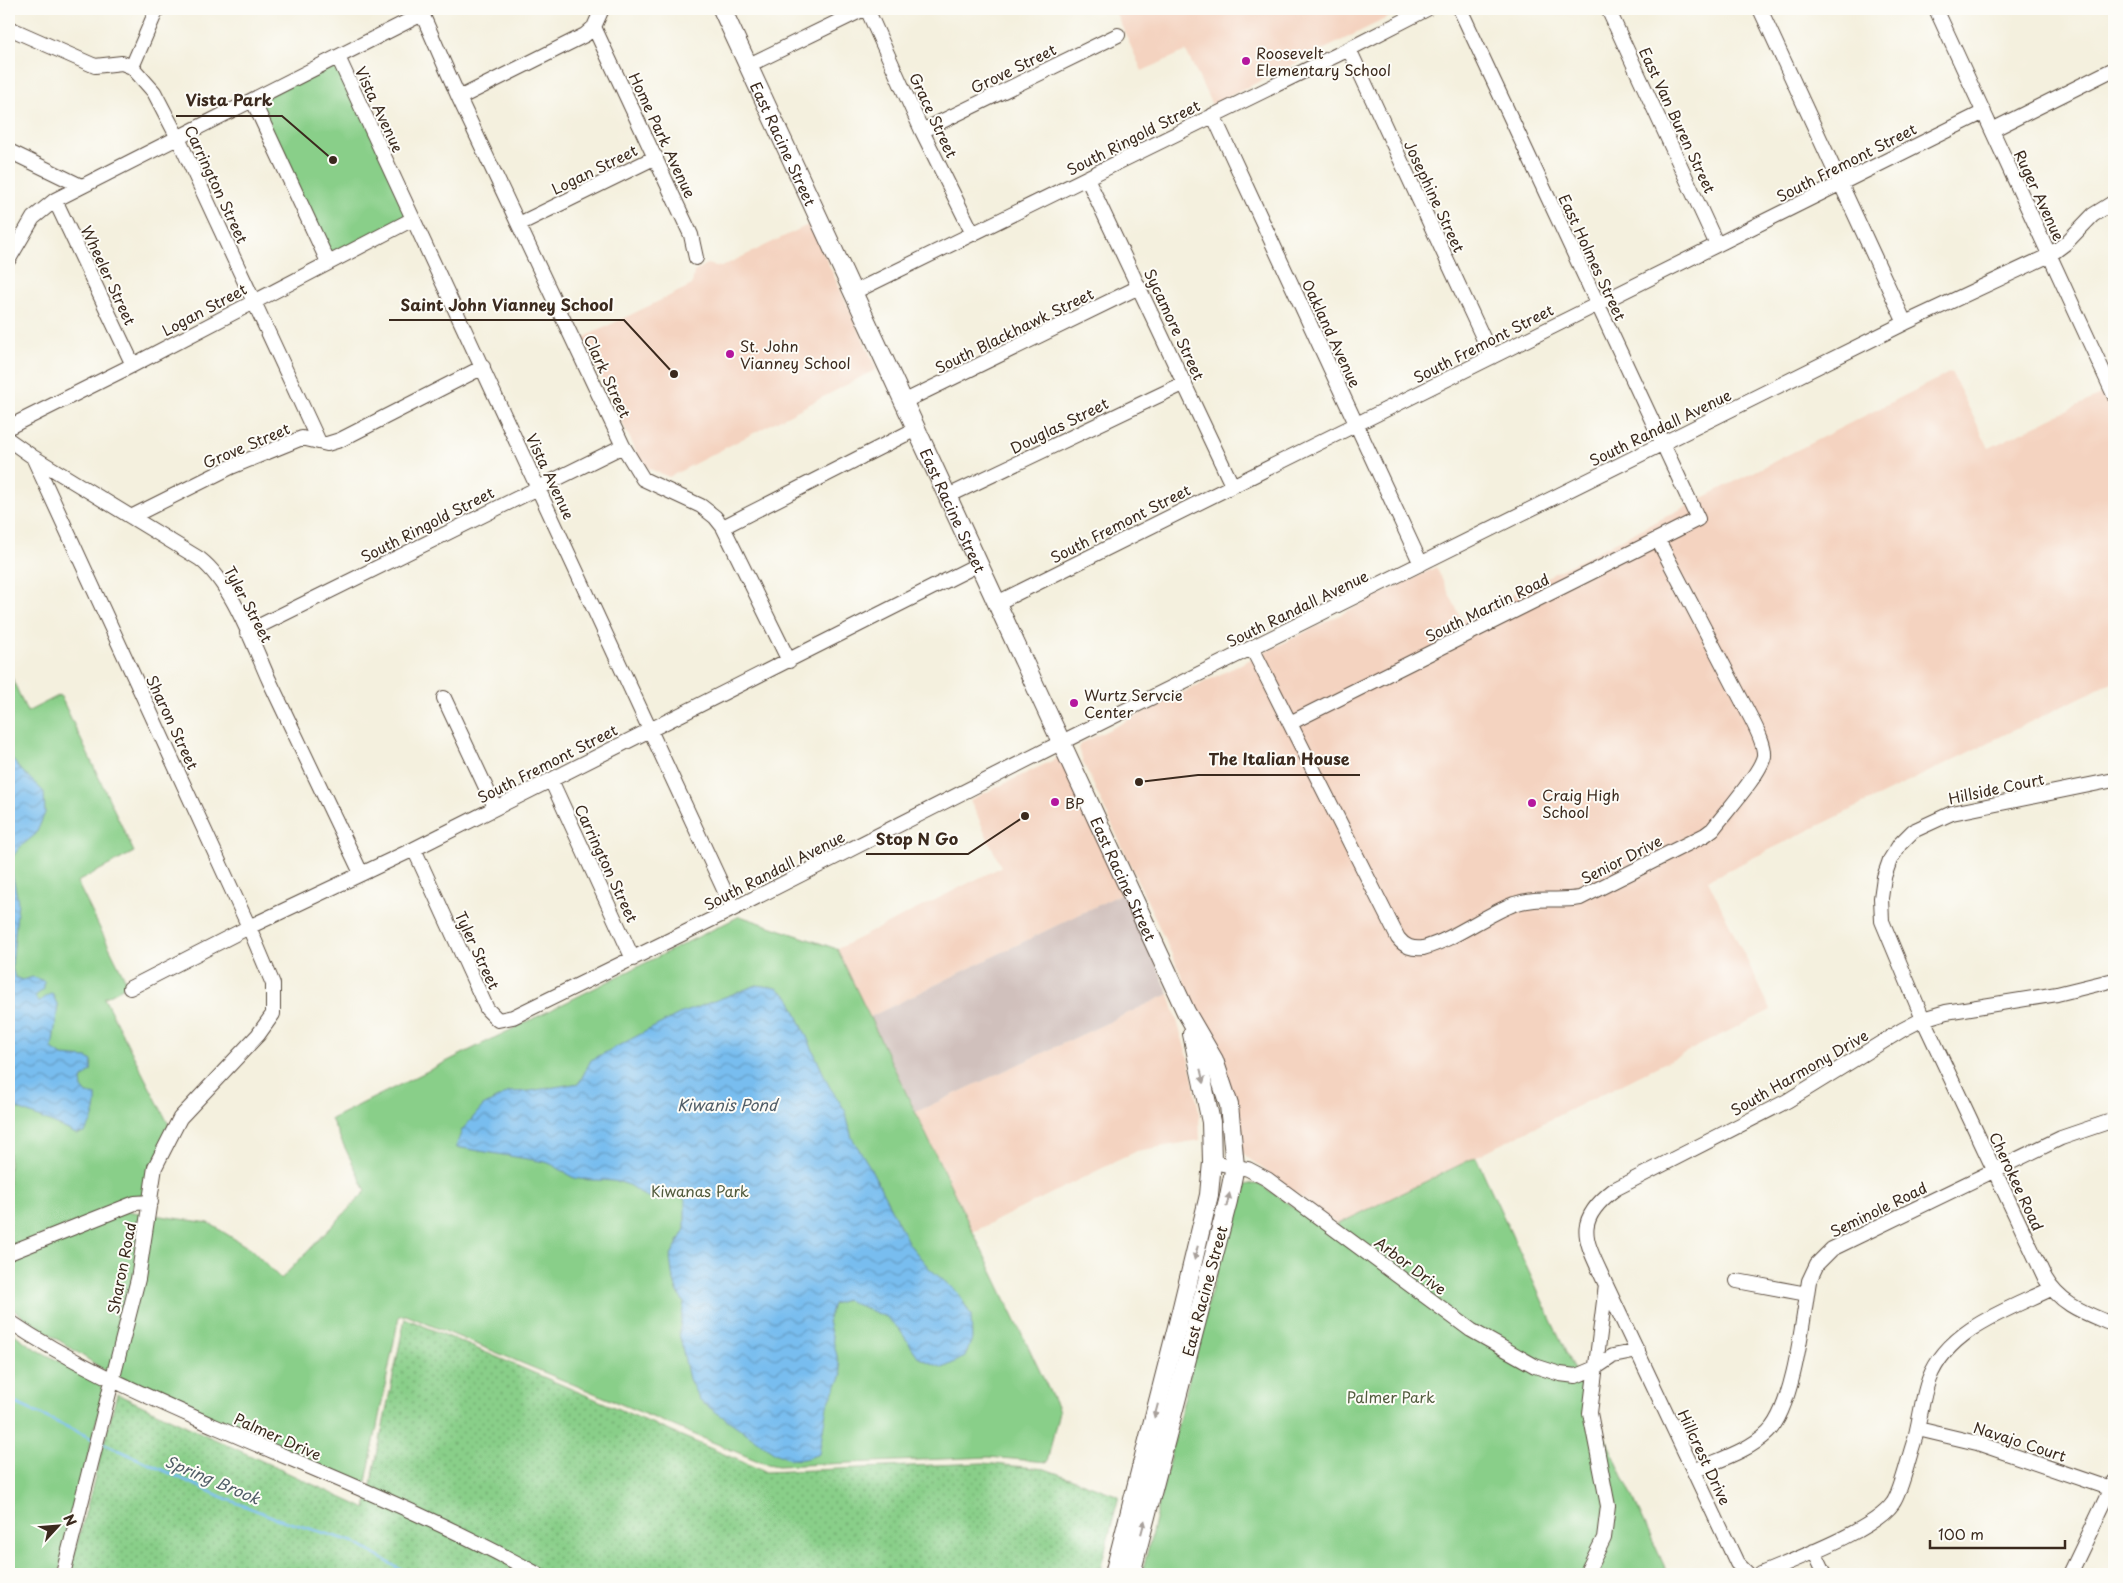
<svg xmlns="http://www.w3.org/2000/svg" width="2123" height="1583" font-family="'Playpen Sans',sans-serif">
<defs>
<pattern id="grass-dots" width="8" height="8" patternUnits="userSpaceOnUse" patternTransform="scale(1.25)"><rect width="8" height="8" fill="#89cf89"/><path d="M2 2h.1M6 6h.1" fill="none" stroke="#71a86f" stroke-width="1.8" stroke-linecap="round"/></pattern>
<pattern id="water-waves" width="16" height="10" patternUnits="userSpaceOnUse" patternTransform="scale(1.25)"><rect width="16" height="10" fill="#78bdef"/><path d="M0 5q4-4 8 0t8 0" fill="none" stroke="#649ac1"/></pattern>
</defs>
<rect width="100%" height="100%" fill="#fdfcf7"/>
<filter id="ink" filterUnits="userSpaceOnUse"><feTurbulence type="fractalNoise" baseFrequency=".02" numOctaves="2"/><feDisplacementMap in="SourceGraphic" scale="10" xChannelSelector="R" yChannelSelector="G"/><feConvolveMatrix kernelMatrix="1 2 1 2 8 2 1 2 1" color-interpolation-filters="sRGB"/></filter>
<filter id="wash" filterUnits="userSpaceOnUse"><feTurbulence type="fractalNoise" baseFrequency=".0096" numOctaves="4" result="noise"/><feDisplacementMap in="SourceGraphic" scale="20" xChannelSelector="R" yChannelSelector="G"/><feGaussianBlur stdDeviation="1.12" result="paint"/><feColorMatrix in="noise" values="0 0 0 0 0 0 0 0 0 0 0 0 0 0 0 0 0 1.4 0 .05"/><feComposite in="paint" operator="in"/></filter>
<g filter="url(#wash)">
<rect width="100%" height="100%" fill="#f4f0de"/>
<!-- built -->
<path fill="#f4d3c0" d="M1114 9H1405L1212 105 1186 51 1142 71Z
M810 224 877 369 669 477 650 469 640 460 583 338 692 285 694 272 707 264 721 267Z
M1951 372 1989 448 2104 393 2114 415V681L1708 880 1771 1010 1338 1225 1247 1157 1241 1151 1219 1057 1083 762 1079 748 1082 743 1436 567 1462 620Z
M1060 757 1125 892 870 1017 837 949 1001 867 970 800Z
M1169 994 1190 1064 1199 1112 1200 1140 1137 1151 973 1232 916 1112Z"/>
<!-- industrial -->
<path fill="#d0c0bc" d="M1125 892 1169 994 916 1112 870 1017Z"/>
<!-- grass -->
<path fill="url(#grass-dots)" stroke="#627c54" d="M405 1318 766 1472 983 1463 1045 1469 1119 1496 1099 1574H69L117 1394 366 1509Z"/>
<!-- park -->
<path fill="#89cf89" stroke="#627c54" d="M338 57 413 219 328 262 253 101Z
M9 671 27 712 60 695 134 852 77 882 128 985 104 998 169 1125 145 1193 142 1197 9 1248Z
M740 916 837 949 1059 1411 1047 1462 989 1457 778 1466 763 1463 406 1315 399 1316 365 1487 104 1370 9 1307V1266L126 1211 209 1223 252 1250 281 1279 366 1191 331 1119Z
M1476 1157 1668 1574H1142L1206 1308 1244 1186 1253 1183 1260 1184 1326 1230Z
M9 1330 32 1347 96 1381 102 1387 103 1394 59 1574H9Z"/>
<!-- water -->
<path fill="url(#water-waves)" stroke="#5a7486" d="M9 754 18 767 44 792 45 813 36 834 19 848 10 861 18 902 12 967 15 977 22 980 33 977 44 981V989L35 996 38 1002 52 993 58 1006 52 1049 62 1056 88 1058 92 1061 91 1071 81 1080 82 1088 87 1094 96 1095C97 1109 93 1122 84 1133L76 1134 62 1127 9 1105Z
M757 985 777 988 789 997 829 1086 845 1110 852 1138 870 1167 909 1244 929 1268 958 1293 971 1315 972 1339 965 1357 943 1368 919 1358 899 1329 886 1317 846 1300 833 1304 828 1321 842 1375 827 1406 819 1454C801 1461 793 1462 775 1453L700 1401 689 1379 679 1333 684 1303 677 1291 672 1274 670 1257 685 1229V1200L681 1193 675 1191C669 1194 664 1198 657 1198 641 1199 637 1188 626 1184 610 1178 582 1182 572 1177 562 1172 556 1165 545 1162L456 1147 462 1130 483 1106 509 1092 530 1091 579 1083 591 1060 679 1014Z"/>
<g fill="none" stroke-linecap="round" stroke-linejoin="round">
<!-- stream -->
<path stroke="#78bdef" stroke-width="2.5" d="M9 1400 93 1439
M101 1442 222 1497 278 1519 354 1542 408 1574"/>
</g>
</g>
<g filter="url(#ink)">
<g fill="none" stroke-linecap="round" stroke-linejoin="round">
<!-- minor casing -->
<g stroke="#57483b" stroke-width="16">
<path id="minor" d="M420 9 459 98 623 446 643 479 701 506 715 517 723 527 789 661
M867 9 922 131 973 234
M1608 9 1717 245
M1760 9 1905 323
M1936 9 2114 395
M594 27 691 235 696 258
M9 28 95 66 122 63 132 67 154 92 178 138 319 442
M1349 49 1492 357
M338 57 733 909
M749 65 864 9
M132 67 157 9
M459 98 585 35 594 27 602 9
M253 101 328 262
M1213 115 1421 564
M1992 130 2114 69
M922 131 1118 35
M9 151 81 186
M1087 178 1232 485
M55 200 133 365
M519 224 656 157
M9 259 33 218 55 200 422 14
M852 293 1349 49 1427 9
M903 402 1139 287
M9 427 133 365 413 219
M9 440 33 457 200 559C232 584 252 642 269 680 300 744 330 809 361 873
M33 457 249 927 273 984V1014L258 1035 180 1118 155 1167 138 1279 63 1574
M948 496 1185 383
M131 517 231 467 302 438 327 444 340 440 483 367
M723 527 916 429
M997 603 1984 112
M247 632 623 446
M1252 648 1398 938C1405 947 1412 949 1423 948 1455 939 1483 916 1514 904 1539 896 1557 902 1580 898L1705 835 1713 829C1724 814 1761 773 1764 756 1765 745 1757 730 1752 720L1658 540
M444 698 495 807
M1290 723 1698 519 1460 9
M551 780 633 959
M2114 780 1952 813 1913 831 1900 844 1890 860 1884 877 1881 898 1882 921 1923 1019 2045 1278C2061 1306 2086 1313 2114 1325
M414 849 487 1009 498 1020 513 1017 733 909 1062 742 1905 323 2050 255 2066 243 2093 215 2114 202
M130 988 249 927 414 849 979 564
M1212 1162 1248 1169 1267 1179 1471 1330 1535 1366 1560 1374 1576 1376 1595 1368 1613 1356 1638 1351
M9 1253 135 1203 151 1202
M1737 1281 1807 1294
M9 1321C74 1365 142 1394 214 1426 322 1473 433 1516 537 1574
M1918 1429 1977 1443 2111 1489
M1694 1471C1718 1460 1749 1451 1768 1432 1794 1406 1803 1319 1809 1281L1817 1264 1832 1249 2061 1138 2114 1120
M1814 1551 1825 1574
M1586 1574 1604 1538 1608 1506 1590 1413 1606 1285
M1748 1574 1737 1563 1606 1285C1587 1242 1570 1223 1615 1189L1787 1101 1902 1030 1923 1019 1946 1012 2057 994 2114 980
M1761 1574C1793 1560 1875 1530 1893 1503 1901 1492 1908 1460 1913 1445 1920 1424 1921 1400 1929 1379 1948 1329 2007 1310 2051 1289
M2070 1574 2114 1482"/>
</g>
<!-- major casing -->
<g stroke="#57483b" stroke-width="20">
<g id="major">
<path id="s1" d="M722 9 1186 1012 1214 1060 1229 1105 1235 1166 1228 1201 1131 1574"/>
<path d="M1114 1574 1181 1311 1209 1195 1212 1162 1211 1122 1192 1034"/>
</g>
</g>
<!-- minor -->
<use href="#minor" stroke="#fff" stroke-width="14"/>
<!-- major -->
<use href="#major" stroke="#fff" stroke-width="18"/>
</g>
<!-- one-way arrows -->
<defs><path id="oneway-solid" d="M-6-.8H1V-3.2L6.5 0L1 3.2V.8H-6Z" transform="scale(1.25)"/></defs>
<g fill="#a79f9a">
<use href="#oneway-solid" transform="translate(1202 1076) rotate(77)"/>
<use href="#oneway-solid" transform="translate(1228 1200) rotate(-77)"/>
<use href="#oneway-solid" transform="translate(1196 1253) rotate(104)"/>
<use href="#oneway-solid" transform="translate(1156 1411) rotate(105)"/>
<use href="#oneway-solid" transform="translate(1143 1527) rotate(-75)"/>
</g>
</g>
<!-- markers -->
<g fill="#b5179e" stroke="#fdfcf7" stroke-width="2">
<circle cx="1246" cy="61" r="5"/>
<circle cx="730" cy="354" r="5"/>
<circle cx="1074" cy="703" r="5"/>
<circle cx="1055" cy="802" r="5"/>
<circle cx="1532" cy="803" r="5"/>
</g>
<g text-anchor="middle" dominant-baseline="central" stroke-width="4" stroke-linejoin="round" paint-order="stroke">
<!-- poi labels -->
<g font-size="15" fill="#3b2a1e" stroke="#fdfcf7" text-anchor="start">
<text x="1256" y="52">Roosevelt<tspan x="1256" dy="17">Elementary School</tspan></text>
<text x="740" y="345">St. John<tspan x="740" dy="17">Vianney School</tspan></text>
<text x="1084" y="694">Wurtz Servcie<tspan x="1084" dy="17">Center</tspan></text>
<text x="1542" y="794">Craig High<tspan x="1542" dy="17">School</tspan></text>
<text x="1065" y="802">BP</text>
</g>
<!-- street labels -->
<g font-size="15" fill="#3b2a1e" stroke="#fdfcf7">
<text transform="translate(1013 68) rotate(-26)">Grove Street</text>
<text transform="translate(380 109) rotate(65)">Vista Avenue</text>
<text transform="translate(934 115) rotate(65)">Grace Street</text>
<text transform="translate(1678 120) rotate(65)">East Van Buren Street</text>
<text transform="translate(663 135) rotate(65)">Home Park Avenue</text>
<text transform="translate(1133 137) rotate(-27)">South Ringold Street</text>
<text stroke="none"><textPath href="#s1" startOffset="148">East Racine Street</textPath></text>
<text transform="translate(1846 162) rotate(-27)">South Fremont Street</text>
<text transform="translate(594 169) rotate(-26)">Logan Street</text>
<text transform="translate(217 184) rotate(65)">Carrington Street</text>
<text transform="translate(2040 195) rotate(65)">Ruger Avenue</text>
<text transform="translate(1435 196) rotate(65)">Josephine Street</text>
<text transform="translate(1593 257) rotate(65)">East Holmes Street</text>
<text transform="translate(109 275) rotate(65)">Wheeler Street</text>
<text transform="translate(204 309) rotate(-28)">Logan Street</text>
<text transform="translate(1175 324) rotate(65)">Sycamore Street</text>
<text transform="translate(1014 330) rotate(-26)">South Blackhawk Street</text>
<text transform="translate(1332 333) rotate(65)">Oakland Avenue</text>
<text transform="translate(1483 343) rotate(-27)">South Fremont Street</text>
<text transform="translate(608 376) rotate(65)">Clark Street</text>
<text transform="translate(1059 425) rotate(-26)">Douglas Street</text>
<text transform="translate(1660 427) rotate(-26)">South Randall Avenue</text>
<text transform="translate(246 445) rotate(-23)">Grove Street</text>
<text transform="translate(551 476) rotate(65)">Vista Avenue</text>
<text stroke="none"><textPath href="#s1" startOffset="552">East Racine Street</textPath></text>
<text transform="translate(1120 523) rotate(-27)">South Fremont Street</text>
<text transform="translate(427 524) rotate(-27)">South Ringold Street</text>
<text transform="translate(249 604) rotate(62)">Tyler Street</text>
<text transform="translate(1487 607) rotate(-26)">South Martin Road</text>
<text transform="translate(1297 608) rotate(-26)">South Randall Avenue</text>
<text transform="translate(173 722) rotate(65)">Sharon Street</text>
<text transform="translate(547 763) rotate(-27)">South Fremont Street</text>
<text transform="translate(1996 788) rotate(-12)">Hillside Court</text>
<text transform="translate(1621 859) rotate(-27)">Senior Drive</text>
<text transform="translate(607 863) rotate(65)">Carrington Street</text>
<text transform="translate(774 870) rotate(-27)">South Randall Avenue</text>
<text stroke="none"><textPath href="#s1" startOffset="958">East Racine Street</textPath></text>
<text transform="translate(478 950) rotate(65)">Tyler Street</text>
<text transform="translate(1799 1072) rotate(-30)">South Harmony Drive</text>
<text transform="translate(2017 1181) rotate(65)">Cherokee Road</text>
<text transform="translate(1878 1209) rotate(-26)">Seminole Road</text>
<text transform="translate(1411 1265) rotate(37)">Arbor Drive</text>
<text transform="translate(121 1268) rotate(-79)">Sharon Road</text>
<text transform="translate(1204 1291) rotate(-75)">East Racine Street</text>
<text transform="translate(278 1436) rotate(24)">Palmer Drive</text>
<text transform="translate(2020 1441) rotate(18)">Navajo Court</text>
<text transform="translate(1705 1457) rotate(65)">Hillcrest Drive</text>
</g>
<!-- park labels -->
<g font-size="15" fill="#525c3e" stroke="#fdfcf7">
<text x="700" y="1190">Kiwanas Park</text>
<text x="1391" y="1396">Palmer Park</text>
</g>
<!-- water labels -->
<g font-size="16" font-style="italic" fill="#505d67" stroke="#fdfcf7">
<text x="727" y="1104">Kiwanis Pond</text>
<text transform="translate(213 1479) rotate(23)">Spring Brook</text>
</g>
</g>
<!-- callouts -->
<path fill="none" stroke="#3b2a1e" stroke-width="2" d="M333 160L282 116H176M674 374L624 320H389M1139 782L1198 775H1360M1025 816L968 854H866"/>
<g fill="#3b2a1e" stroke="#fdfcf7" stroke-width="2">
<circle cx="333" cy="160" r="5"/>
<circle cx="674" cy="374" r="5"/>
<circle cx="1139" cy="782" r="5"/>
<circle cx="1025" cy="816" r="5"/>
</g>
<g font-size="16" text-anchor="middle" font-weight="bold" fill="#3b2a1e" stroke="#fdfcf7" stroke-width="4" stroke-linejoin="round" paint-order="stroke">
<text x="229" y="106">Vista Park</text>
<text x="507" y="311">Saint John Vianney School</text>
<text x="1279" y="765">The Italian House</text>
<text x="917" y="845">Stop N Go</text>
</g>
<!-- margin -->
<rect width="2123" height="1583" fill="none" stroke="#fdfcf7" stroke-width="30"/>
<!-- north arrow -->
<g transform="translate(58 1526) rotate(64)" stroke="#fdfcf7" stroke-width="4" paint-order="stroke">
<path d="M0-4L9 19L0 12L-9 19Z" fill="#3b2a1e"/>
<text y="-8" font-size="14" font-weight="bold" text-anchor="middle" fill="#3b2a1e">N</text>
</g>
<!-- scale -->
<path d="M1930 1540v8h135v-8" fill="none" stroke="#3b2a1e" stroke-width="2.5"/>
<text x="1938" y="1540" font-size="15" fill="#3b2a1e" stroke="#fdfcf7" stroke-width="4" paint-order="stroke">100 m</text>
</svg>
